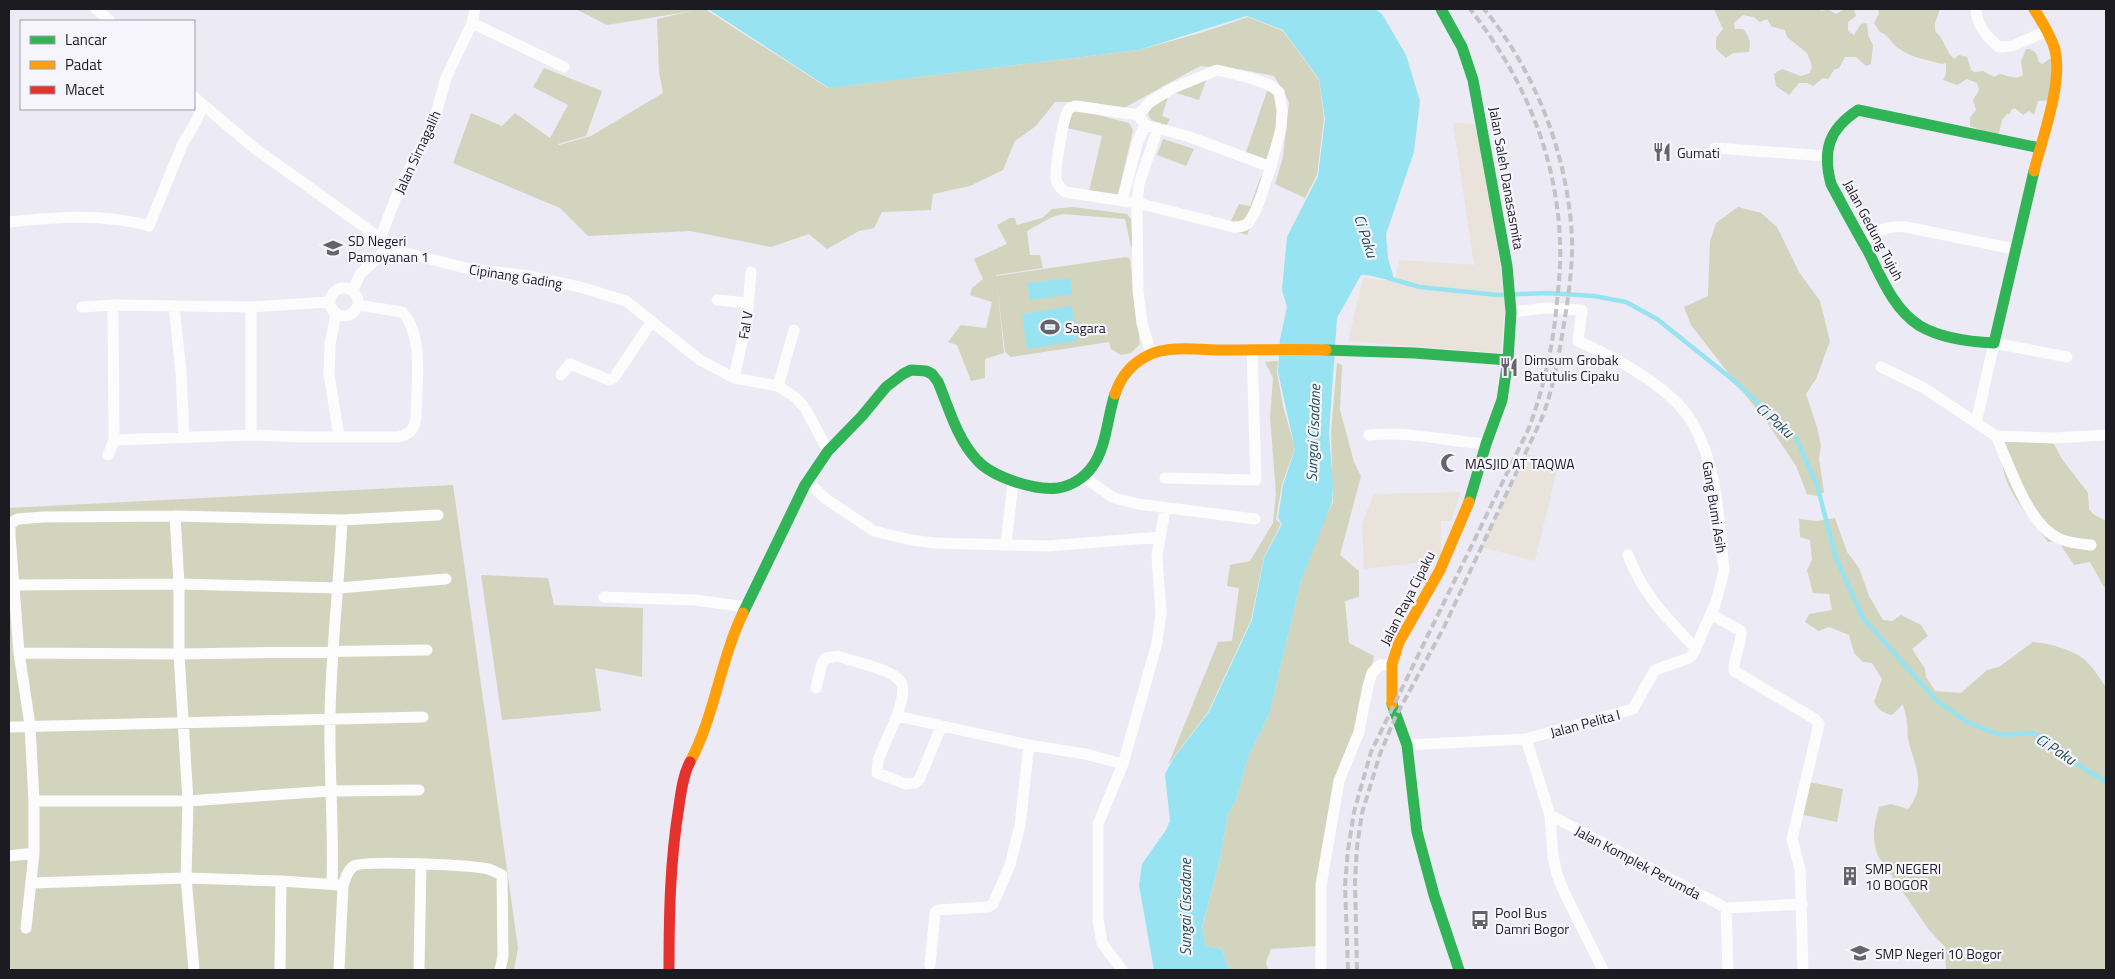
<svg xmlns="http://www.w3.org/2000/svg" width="2115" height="979" font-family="'Titillium Web',sans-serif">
<rect width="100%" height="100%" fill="#eceaf4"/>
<!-- commercial -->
<path fill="#eae3dc" d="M1453 123 1474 124 1484 156 1505 302 1501 353 1348 341 1363 278 1395 281 1399 260 1474 265Z
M1527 454 1559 462 1535 561 1481 547Z
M1461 492 1451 521H1441V560L1364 569 1362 524 1374 494Z"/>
<!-- green -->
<path fill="#d2d4bd" d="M576 9H705L828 88 1139 50 1200 33 1248 17 1283 31 1319 80 1324 118 1317 175 1305 198 1275 184 1283 157 1289 102 1274 76 1238 69 1200 66 1124 108 1088 102H1055L1036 126 1015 141 1003 170 970 186 933 194 931 210 882 212 874 228 859 231 827 249 809 234 771 247 690 231 588 236 560 208 453 163 471 113 502 126 515 113 550 138 568 105 533 87 544 68 602 91 586 136 558 144 559 145 591 136 663 93 659 72 657 19 692 11 607 25Z
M1714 9H1817L1822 11 1828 9 1836 14 1845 9H1854L1856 16 1848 22V31L1854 35 1861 24 1867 23 1868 35 1873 45 1871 64 1866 66 1856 57H1845L1839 68 1834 70 1828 79 1823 78 1813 86 1807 83H1799L1789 95 1776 86 1774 74 1782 69 1801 76 1810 73 1812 66 1807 53 1787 37 1785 30 1772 27 1767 19 1760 22 1754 17 1743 15 1734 23 1735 29H1743C1750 37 1751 42 1749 52L1733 53 1726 58 1716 49V38L1723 29Z
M1878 9H1940L1935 23V31C1945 39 1945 51 1954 59L1959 55 1967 57 1971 70 1974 72 1983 71 1994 77 2000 74C2008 76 2017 80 2023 75L2021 61 2026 49H2030L2036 53 2039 62 2042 64 2051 58 2053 100 2038 101 2034 115 2029 111 2023 115 2015 108 2011 110 2010 114H2007L2002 120 1998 137 1970 126V118L1976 110 1973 100 1979 90 1977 83 1967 79 1957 85 1943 80 1946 74V63L1942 64C1928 60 1909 57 1898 48 1891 43 1888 34 1880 32L1874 23 1879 14Z
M1208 75 1199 100 1170 91 1162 116 1170 119 1166 126 1151 120 1148 114 1154 100 1165 91Z
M1267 91 1283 96 1286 103 1265 162 1245 155Z
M1079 110 1129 123 1133 130 1118 195 1088 196 1102 136 1067 128 1071 112Z
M1163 139 1194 149 1186 166 1157 155Z
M1261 176 1270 179 1247 235 1227 229 1239 204 1250 206Z
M1073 207 1127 214 1131 219 1133 248 1131 247 1125 219 1063 214 1052 217 1027 231 1030 255H1040L1043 268 996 275 1004 353 985 359V378L971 381 957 345 948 342 961 325 986 328 992 302 970 295 972 288 983 279 974 259 1007 244 997 225 1010 218H1015L1017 225 1042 218 1052 209Z
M1738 207 1761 213 1777 227 1799 272 1820 301 1830 341 1816 379 1806 394 1817 427 1821 446 1819 459 1824 492 1818 496 1807 494 1796 466 1768 424 1691 325 1684 307 1708 296 1710 241 1716 223Z
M1126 257 1130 259 1140 344 1131 353 1121 355 1111 349 1109 342 1011 357 1005 352 996 276Z
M1278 361 1277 372 1283 406 1295 448 1282 484 1276 519 1281 524 1264 557 1251 620 1208 712 1168 765 1218 642 1232 641 1239 588 1227 586 1230 565 1250 561 1273 523 1276 494 1270 417 1273 378 1265 362Z
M1337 363 1342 365 1340 410 1354 462 1361 476 1340 555 1359 571V597L1345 601 1349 643 1374 656 1357 732 1340 768 1317 946 1271 949 1266 962 1268 970H1229L1222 949 1206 946 1202 929 1220 859 1228 814 1236 800 1249 755 1269 715 1301 581 1322 524 1333 502 1331 433Z
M2038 433 2054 444 2062 459 2088 493 2089 509 2093 514 2106 521V587H2104L2090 562 2074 565 2058 541 2048 542C2027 513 1993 481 2004 442Z
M453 485 518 948 514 970H9V508Z
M1835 518 1847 552 1859 568 1869 596 1883 620 1892 621 1901 615 1921 625 1928 636 1912 649 1925 669 1926 677 1935 691 1961 693 1987 670 1999 667 2033 642C2048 643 2076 650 2087 662 2094 669 2100 679 2106 687V970H1946L1945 947 1929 930 1878 856C1871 836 1874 827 1879 807L1891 804 1908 809C1928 785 1914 765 1908 739 1907 734 1908 729 1907 723 1907 717 1904 710 1903 704L1892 715C1885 714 1877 709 1874 702L1882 679 1872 663 1863 662 1854 653 1849 635 1829 627 1819 631 1805 622 1809 614 1832 610 1829 594 1813 593 1807 570 1812 560 1810 540 1800 537 1799 519 1817 521Z
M481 575 548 578 554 605 643 608 642 677 595 668 601 711 502 720Z
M1805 781 1843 789 1837 822 1799 814Z"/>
<!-- water -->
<path fill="#97e3f1" d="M708 9H1375L1382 14 1406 55 1420 101 1414 152 1386 234 1388 258 1394 279C1382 281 1374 274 1361 275L1337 318 1329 434 1333 485 1332 502 1301 581 1269 715 1249 755 1236 800 1228 814 1220 859 1202 928 1206 946 1222 949 1229 970H1154L1139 885 1142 864 1166 830 1170 821 1165 774 1173 759 1209 712 1252 620 1264 558 1282 524 1278 518 1283 485 1295 449 1278 372 1280 339 1287 307 1282 290 1287 237 1318 176 1325 119 1319 79 1283 30 1247 16 1139 50 829 88Z
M1070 278 1072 294 1030 300 1027 283Z
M1072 306 1077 341 1027 349 1022 314Z"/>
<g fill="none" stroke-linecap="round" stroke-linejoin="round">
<!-- stream -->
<path stroke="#97e3f1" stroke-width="4.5" d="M1388 278 1420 287 1498 295 1547 293 1594 296 1626 302 1657 319 1732 379 1795 436 1817 485 1836 558 1863 618 1936 700 1967 722 2000 735 2033 733 2066 757 2106 782"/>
<!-- street -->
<path stroke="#fcfcfd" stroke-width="11" d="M96 9 110 21
M1976 9C1977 26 1986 36 1999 47L2012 46 2047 31
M472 23 564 67
M194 97 253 147 391 246 403 252 465 268 531 276 580 287 626 301 700 360 734 378 778 386 795 397 805 408 828 451
M1138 115 1150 102 1171 89 1217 70 1250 78 1270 85 1279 92 1282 110 1281 128 1271 167 1187 136 1145 125 1138 115 1076 106C1075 106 1069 108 1069 109 1063 114 1055 170 1056 179 1057 185 1060 188 1065 192L1137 203 1233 227C1239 227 1244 227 1248 223 1258 212 1265 182 1271 167
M1715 148 1826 156
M1122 201 1137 144 1145 125
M9 222C55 217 103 213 149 226L183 143 197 120 203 105
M380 239 398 192 434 121 446 78 472 23 475 9
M1862 240C1881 230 1884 226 1906 227L2014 249
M330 302a14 14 0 1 1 28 0a14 14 0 1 1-28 0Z
M353 291 360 274 391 246
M717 300 748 303
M174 306 181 372 184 437
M82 307 113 305 251 307 329 302
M251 307V435
M336 313 330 344 329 374 339 437
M1151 354 1142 323 1138 290 1137 203 1139 184 1158 128
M1881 367 1924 388 1996 436 2054 438 2106 435
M561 375 570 364 609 380 614 378 652 321
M734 378 747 319 751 272
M778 386 794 330
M1976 423 1994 343 2067 357
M1369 435C1409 431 1447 441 1486 444
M1996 436C2010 466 2028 526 2060 539 2070 543 2081 544 2091 545
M114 440 251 435 302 437H398C410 434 414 430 416 418 416 387 425 336 402 312L358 305
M108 455 114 440 113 305
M1085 478 1114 498 1138 504 1255 519
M1165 478 1256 480 1252 350
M808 482 826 499 874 531 911 540 935 543 1048 546 1160 537
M175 516 179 584V654L188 801 186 878 194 970
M1006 544 1013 483
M1628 555C1643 595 1668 619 1696 649
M14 585 179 584 339 588 446 579
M604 597 695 600 746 607
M1711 614 1741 631C1742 645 1733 657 1734 671L1815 719 1819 724 1792 839 1800 869 1803 970
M19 653 179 654 427 650
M816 688 822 663 826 658 838 656C852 662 897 669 902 685 905 694 899 708 897 716
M9 727 423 717
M941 727 920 778 915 783 906 784 877 773 878 760 897 716 1029 745 1085 754 1123 764
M1526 739 1550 815 1553 856 1557 874 1564 892 1603 970
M1407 745 1526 739 1633 709 1655 670 1689 658 1693 654 1716 602 1724 571C1719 522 1718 466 1692 422 1670 386 1616 358 1578 341L1582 310 1546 308 1511 312
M34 801H188L330 791 419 790
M1550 815 1726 908 1802 904
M9 856 34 853
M31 883 186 878 281 881 339 885
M332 884C334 829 329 773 330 717 331 651 339 586 342 520
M1726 908 1728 970
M26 928 34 853V801L30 725 19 653 10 535V525L14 521 18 519 43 517 175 516 342 520 438 515
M930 965 935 913 938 910 988 907 993 904 1010 865 1020 825 1029 745
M280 970 281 881
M339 970 343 886C345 880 347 870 354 866 364 860 472 865 488 869 493 870 497 873 502 875L503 956 500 970
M419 970 421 864
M1122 970 1102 943 1098 920V824L1123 764 1157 643 1161 613 1157 556 1165 509
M1321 970V885L1339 781 1359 732 1368 686 1372 673 1380 665 1392 664"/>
<!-- fast -->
<path stroke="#30b455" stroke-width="11" d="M1441 9 1462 47 1473 80 1507 266 1511 312 1508 360 1502 400 1486 444 1469 502
M2034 171 1994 343C1970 342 1941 338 1920 326 1894 310 1881 277 1868 251 1855 229 1843 206 1831 184 1822 150 1829 129 1858 110L2040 148
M1326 350 1414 353 1508 360
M743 613 805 485 828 451 862 416 886 387 903 374 911 370 926 371 932 374 938 382C949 408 957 439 977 460 992 477 1035 491 1058 488 1071 486 1084 478 1092 467 1107 447 1107 417 1115 394
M1392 704 1407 745 1417 832 1434 895 1459 970"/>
<!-- slow -->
<path stroke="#ff9f0a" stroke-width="11" d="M2034 9C2042 22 2051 35 2055 50 2063 83 2042 139 2034 171
M1115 394C1121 376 1132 363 1149 355 1168 345 1202 350 1222 350 1257 350 1291 349 1326 350
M1392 704V664L1399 642 1440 570 1469 502
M690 762C715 715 720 661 743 613"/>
<!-- jam -->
<path stroke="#e5322d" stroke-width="11" d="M669 970C669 915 670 861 679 806 681 792 683 775 690 762"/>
<!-- rail -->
<path stroke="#c3c2c5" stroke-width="4" stroke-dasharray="8 4" stroke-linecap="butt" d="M1348 970 1345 885 1348 850 1354 812 1371 752 1529 428C1544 387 1553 346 1557 302 1559 282 1561 262 1560 242 1557 155 1523 76 1470 9
M1357 970 1355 881 1357 847 1362 813 1380 754 1395 718 1444 627 1541 420C1552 393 1557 365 1562 336 1567 305 1573 270 1572 238 1568 156 1536 72 1484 9"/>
</g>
<!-- icons -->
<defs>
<g id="restaurant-bare" transform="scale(1.5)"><path d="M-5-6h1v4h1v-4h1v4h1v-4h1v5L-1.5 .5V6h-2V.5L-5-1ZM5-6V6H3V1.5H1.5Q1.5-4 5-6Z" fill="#65636c" stroke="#f6f4fc" stroke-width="2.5" paint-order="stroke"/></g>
<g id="school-bare" transform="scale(1.5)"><path d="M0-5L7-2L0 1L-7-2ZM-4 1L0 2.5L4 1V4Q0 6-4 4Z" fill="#65636c" stroke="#f6f4fc" stroke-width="2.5" paint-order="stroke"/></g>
<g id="stadium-bare" transform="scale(1.5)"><path d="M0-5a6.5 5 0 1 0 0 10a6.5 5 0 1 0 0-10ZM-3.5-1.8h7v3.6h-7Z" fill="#65636c" stroke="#f6f4fc" stroke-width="2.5" paint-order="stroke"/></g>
<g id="mosque-bare" transform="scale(1.5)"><path d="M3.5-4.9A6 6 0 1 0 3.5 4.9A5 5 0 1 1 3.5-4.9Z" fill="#65636c" stroke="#f6f4fc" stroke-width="2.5" paint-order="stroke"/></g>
<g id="building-bare" transform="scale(1.5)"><path d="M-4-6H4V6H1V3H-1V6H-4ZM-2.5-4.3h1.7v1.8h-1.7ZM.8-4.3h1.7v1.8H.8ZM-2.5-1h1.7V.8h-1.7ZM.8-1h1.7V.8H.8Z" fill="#65636c" stroke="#f6f4fc" stroke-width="2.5" paint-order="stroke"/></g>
<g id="bus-bare" transform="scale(1.5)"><path d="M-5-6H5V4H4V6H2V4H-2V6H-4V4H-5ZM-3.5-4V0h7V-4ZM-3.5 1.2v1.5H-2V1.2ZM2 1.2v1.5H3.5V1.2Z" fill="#65636c" stroke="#f6f4fc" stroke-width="2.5" paint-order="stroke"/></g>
</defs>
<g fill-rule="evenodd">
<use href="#restaurant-bare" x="1662" y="152"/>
<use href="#school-bare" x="333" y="248"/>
<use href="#stadium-bare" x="1050" y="327"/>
<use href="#restaurant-bare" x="1509" y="367"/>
<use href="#mosque-bare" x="1450" y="463"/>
<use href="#building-bare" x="1850" y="876"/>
<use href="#bus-bare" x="1480" y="920"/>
<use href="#school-bare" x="1860" y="953"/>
</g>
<g text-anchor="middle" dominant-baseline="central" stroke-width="4.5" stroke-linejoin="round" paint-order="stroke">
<!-- street labels -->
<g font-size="14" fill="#1d1b22" stroke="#f6f4fc">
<text transform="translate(417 152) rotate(-65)">Jalan Sirnagalih</text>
<text transform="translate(1507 178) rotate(80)">Jalan Saleh Danasasmita</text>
<text transform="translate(1874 230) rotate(62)">Jalan Gedung Tujuh</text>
<text transform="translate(516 276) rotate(9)">Cipinang Gading</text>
<text transform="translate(745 325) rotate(-81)">Fal V</text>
<text transform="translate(1715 507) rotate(81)">Gang Bumi Asih</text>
<text transform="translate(1407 598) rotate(-63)">Jalan Raya Cipaku</text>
<text transform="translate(1585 723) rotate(-15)">Jalan Pelita I</text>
<text transform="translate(1638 862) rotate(28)">Jalan Komplek Perumda</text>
</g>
<!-- poi labels -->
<g font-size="14" fill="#1d1b22" stroke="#f6f4fc" text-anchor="start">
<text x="1677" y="152">Gumati</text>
<text x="348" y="240">SD Negeri<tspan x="348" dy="16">Pamoyanan 1</tspan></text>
<text x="1065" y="327">Sagara</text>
<text x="1524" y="359">Dimsum Grobak<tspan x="1524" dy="16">Batutulis Cipaku</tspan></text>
<text x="1465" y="463">MASJID AT TAQWA</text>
<text x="1865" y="868">SMP NEGERI<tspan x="1865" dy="16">10 BOGOR</tspan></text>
<text x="1495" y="912">Pool Bus<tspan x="1495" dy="16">Damri Bogor</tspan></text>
<text x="1875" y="953">SMP Negeri 10 Bogor</text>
</g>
<!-- water labels -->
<g font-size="15" font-style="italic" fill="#1e4e55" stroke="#f6f4fc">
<text transform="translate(1366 236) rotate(72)">Ci Paku</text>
<text transform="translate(1775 420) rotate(42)">Ci Paku</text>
<text transform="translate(1313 433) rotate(-88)">Sungai Cisadane</text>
<text transform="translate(2056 749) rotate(33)">Ci Paku</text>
<text transform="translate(1185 907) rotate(-90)">Sungai Cisadane</text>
</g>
</g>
<!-- border -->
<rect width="2115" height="979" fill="none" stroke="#1d1b22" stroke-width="20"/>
<!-- legend -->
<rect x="20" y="20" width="175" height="90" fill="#f6f4fc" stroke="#9f9da5"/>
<rect x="30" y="36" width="25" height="8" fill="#30b455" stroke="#9f9da5"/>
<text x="65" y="45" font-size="15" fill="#1d1b22">Lancar</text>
<rect x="30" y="61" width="25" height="8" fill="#ff9f0a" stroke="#9f9da5"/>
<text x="65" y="70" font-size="15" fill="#1d1b22">Padat</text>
<rect x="30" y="86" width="25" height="8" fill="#e5322d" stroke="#9f9da5"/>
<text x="65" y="95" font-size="15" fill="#1d1b22">Macet</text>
</svg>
